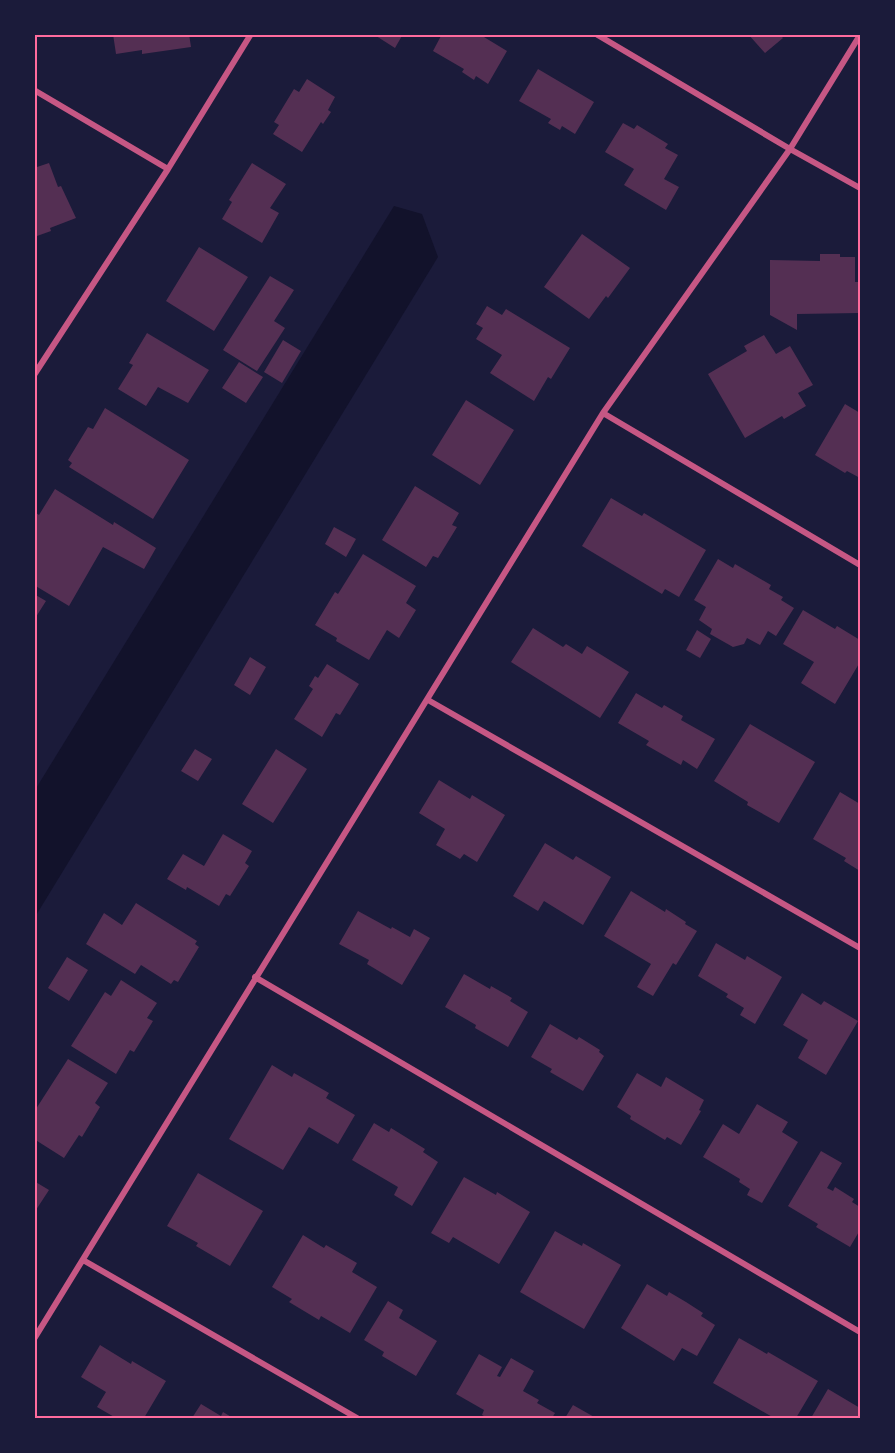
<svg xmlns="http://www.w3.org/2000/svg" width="895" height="1453" font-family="'Space Grotesk',sans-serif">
<rect width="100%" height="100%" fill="#1b1b3a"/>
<!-- water -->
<path fill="#12122b" d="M394 206 422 214 438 257 35 917V790Z"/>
<!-- building -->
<path fill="#542f53" d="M113 34H189L191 47 142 54V50L116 54Z
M373 34H403L395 48Z
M442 34H472L475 36 479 34 507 51 488 84 476 76 474 80 462 72 464 69 433 51Z
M748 34H783L781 36 783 38 765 53Z
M538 69 594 102 575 134 562 126 560 130 548 123 551 119 519 101Z
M307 79 335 97 328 110 331 112 323 124 321 122 302 152 273 134 279 125 274 122 294 89 299 92Z
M623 123 634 129 637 125 668 144 665 148 678 155 664 179 679 187 666 210 624 185 634 169 605 152Z
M49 163 58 187 61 186 76 218 50 228 51 231 37 236 34 231V168Z
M252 163 286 184 270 208 279 213 262 243 222 219 232 202 229 200Z
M582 234 630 268 608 298 606 296 589 319 544 287Z
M199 247 248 277 214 331 166 301Z
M820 254H840V257H855V282H859V313L797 314V330L770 315V260L820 261Z
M270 276 294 290 274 321 285 328 257 371 223 350Z
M487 306 502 315 506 309 570 348 551 379 548 377 534 401 490 373 502 355 476 339 483 328 476 324Z
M147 333 209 370 188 403 158 387 146 406 118 389 133 365 129 363Z
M764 335 776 354 790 346 813 385 798 393 806 406 784 419 782 416 745 438 708 374 747 351 744 346Z
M283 340 301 351 282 383 264 372Z
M239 362 263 377 246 403 222 388Z
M466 400 514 430 480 485 432 455Z
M845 404 860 413V478L847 471 845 473 815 455Z
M105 408 189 460 153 519 69 467 72 463 68 460 88 427 93 429Z
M415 486 459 513 452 525 457 527 438 558 433 556 426 567 382 540Z
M55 489 113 525 114 522 156 548 144 569 103 547 69 606 34 585V515L36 513 39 515Z
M611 498 642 516 644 513 706 550 679 597 665 589 662 594 582 546Z
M334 527 356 539 346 557 325 544Z
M363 554 416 586 406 603 416 610 399 638 387 630 369 660 336 641 337 638 315 625 335 592 338 594Z
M718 559 733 568 735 564 771 585 769 589 783 597 781 600 794 608 776 636 768 631 760 645 747 638 744 644 733 647 710 634 712 629 699 620 706 607 694 600Z
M34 594 46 601 34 620Z
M803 610 835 629 837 626 860 640V662L835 704 801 683 814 662 783 644Z
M533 628 563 647 566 644 582 654 587 646 629 672 600 718 511 662Z
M697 630 711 639 700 658 686 650Z
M250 657 266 667 250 695 234 685Z
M327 664 359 684 340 715 336 713 322 737 294 719 313 689 309 686 315 676 318 678Z
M636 693 662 708 664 705 683 716 681 720 715 739 697 769 683 760 681 765 646 745 649 741 618 723Z
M750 724 815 762 779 823 747 805 748 802 714 781Z
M195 749 212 759 198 781 181 771Z
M276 749 307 769 273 823 242 804Z
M439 780 470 799 472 795 505 815 477 862 464 854 460 859 436 845 445 829 419 813Z
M840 792 860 804V871L844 861 846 858 813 839Z
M223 834 252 851 245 863 249 866 230 896 226 894 219 906 187 887 186 890 167 879 183 854 204 866Z
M545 843 573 860 576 856 611 877 583 925 544 901 538 911 513 896Z
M631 891 665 912 666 909 686 922 685 924 697 931 676 965 673 963 653 996 637 987 651 964 604 936Z
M136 903 197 941 195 944 199 947 178 982 174 980 171 984 141 965 135 974 86 944 104 913 122 925Z
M358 911 391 929 392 927 410 937 414 929 430 938 402 985 367 964 369 960 339 944Z
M716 943 745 960 747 956 782 977 755 1024 740 1015 744 1008 726 997 728 994 698 976Z
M67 957 88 970 69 1001 48 988Z
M464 974 490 989 491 986 512 998 510 1001 528 1012 508 1047 475 1028 476 1025 445 1007Z
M121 980 157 1003 147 1018 153 1021 134 1052 130 1050 116 1074 71 1046 105 992 111 996Z
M802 993 821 1005 824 1001 858 1021 826 1075 798 1058 808 1040 783 1025Z
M550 1024 577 1040 579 1037 600 1050 599 1052 604 1056 583 1091 550 1072 552 1069 531 1057Z
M68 1059 108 1083 95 1103 100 1107 82 1137 79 1135 64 1158 34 1139V1112Z
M272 1065 292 1077 294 1073 329 1093 326 1098 355 1115 338 1144 309 1127 283 1170 229 1139Z
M637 1073 661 1087 666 1077 704 1100 699 1110 701 1111 681 1145 667 1137 665 1140 630 1119 631 1116 617 1107Z
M757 1104 788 1122 782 1132 798 1142 762 1203 747 1195 750 1189 739 1182 740 1179 703 1157 723 1124 739 1134Z
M374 1123 389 1132 391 1128 425 1149 423 1152 438 1162 412 1206 394 1195 398 1187 352 1160Z
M821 1151 842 1163 827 1188 833 1191 835 1187 854 1199 852 1202 860 1207V1230L850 1247 816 1227 818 1224 788 1206Z
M198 1173 263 1211 230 1266 196 1246 198 1243 167 1226Z
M464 1177 496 1195 497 1192 530 1212 499 1264 453 1237 449 1243 431 1233Z
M34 1181 49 1190 34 1213Z
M555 1231 582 1246 583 1243 621 1265 584 1329 520 1292Z
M303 1235 324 1248 326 1245 357 1263 352 1272 377 1287 350 1333 321 1316 319 1320 289 1302 292 1299 272 1287Z
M647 1284 667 1296 669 1292 686 1302 703 1313 701 1316 715 1325 697 1356 682 1348 674 1361 621 1328Z
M388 1301 403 1310 399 1318 437 1341 416 1376 382 1356 384 1352 364 1340Z
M739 1338 767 1354 768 1352 818 1381 796 1418 778 1417 774 1418 713 1383Z
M100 1345 131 1364 132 1361 166 1381 144 1418H116L97 1407 106 1392 81 1377Z
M479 1354 502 1367 497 1376 500 1377 511 1358 534 1371 523 1391 539 1400 537 1403 555 1413 552 1418H488L482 1415 484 1410 456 1394Z
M828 1389 860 1408V1418H811Z
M201 1404 221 1416 223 1412 233 1418H192Z
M573 1405 596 1418H565Z"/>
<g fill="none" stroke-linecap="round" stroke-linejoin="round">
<!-- minor -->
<path stroke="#c65784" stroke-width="6" d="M596 34 790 149 860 188
M34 90 168 169
M34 375 168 169 251 34
M603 413 860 565
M428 700 860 948
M255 977 860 1332
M83 1260 357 1418
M34 1339 603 413 790 149 860 35"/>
</g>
<!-- border -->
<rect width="895" height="1453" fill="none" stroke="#1b1b3a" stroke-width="72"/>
<rect x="36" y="36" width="823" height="1381" fill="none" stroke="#ff6b9d" stroke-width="2"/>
</svg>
